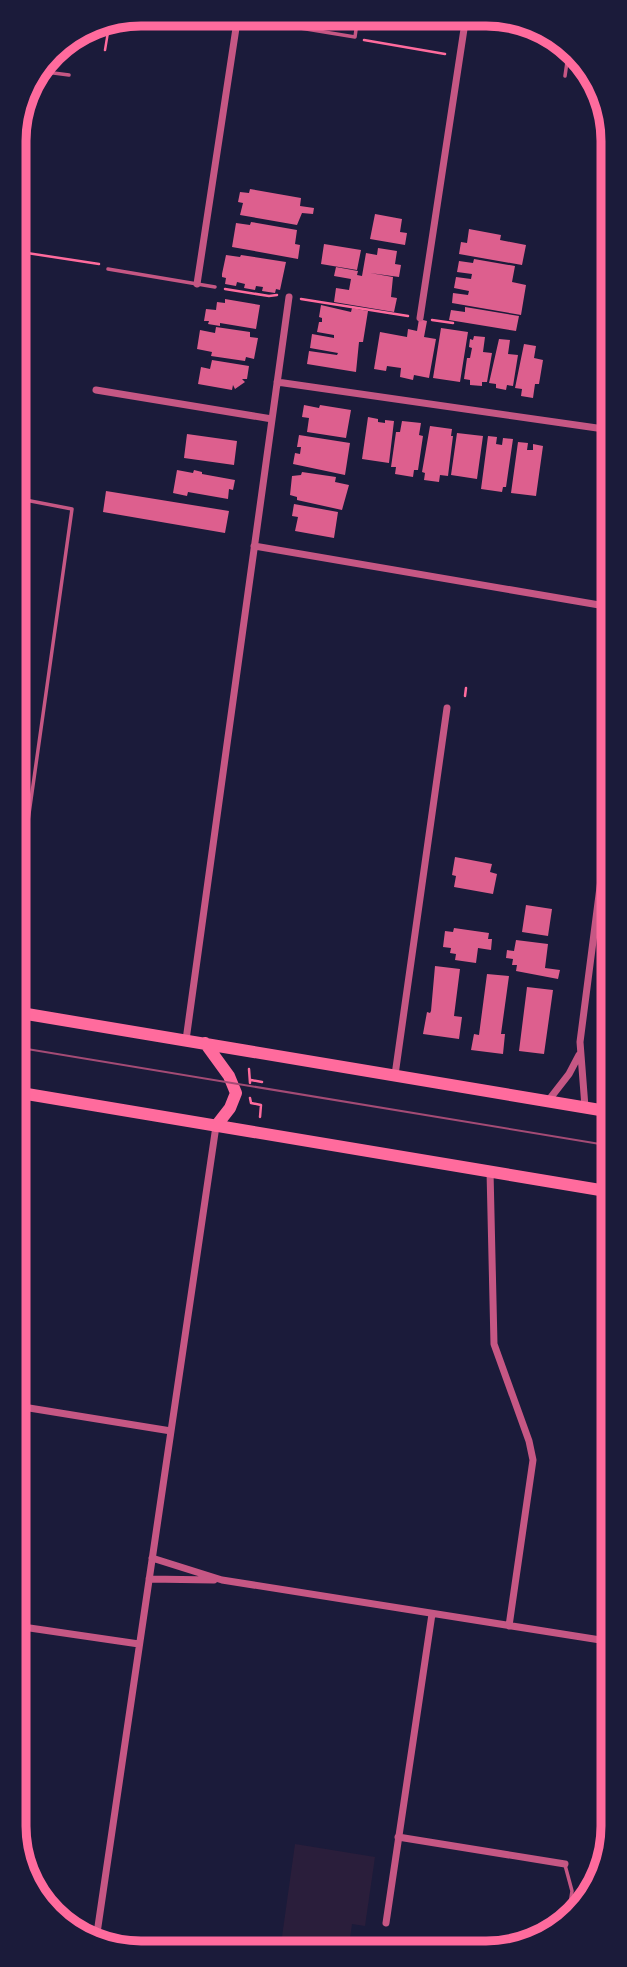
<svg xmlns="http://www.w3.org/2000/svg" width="627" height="1967" font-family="'Source Sans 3',sans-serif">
<rect width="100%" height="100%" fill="#1b1b3a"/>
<!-- green -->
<path fill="#2a1e3b" d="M295 1844 375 1857 365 1926 352 1924 348 1951H280Z"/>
<!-- building -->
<path fill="#dd5f8e" d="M250 189 301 198 300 206 314 208 313 214 302 213 297 225 240 215 243 203 238 202 240 192 249 193Z
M375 214 402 219 400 232 407 233 405 245 370 239Z
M251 222 297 230 295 244 300 245 298 259 232 247 236 223 250 225Z
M469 229 501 235 500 240 526 245 522 265 459 254 461 242 467 243Z
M324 244 361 250 357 270 321 264Z
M378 248 397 251 395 264 401 265 399 277 370 273 393 277 391 297 397 298 394 312 334 302 336 288 349 290 351 279 334 276 336 267 358 271 357 275 362 276 366 253 377 255Z
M226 255 240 257 241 255 286 262 280 290 276 289 275 293 262 291 263 287 256 286 255 290 244 288 245 284 237 282 236 286 225 284 226 278 222 277V274Z
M474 259 515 266 512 282 526 285 521 315 452 303 453 293 468 295 469 291 454 288 456 277 471 279 472 274 457 272 459 261 473 263Z
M225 299 260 305 256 329 220 323V326L208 324 209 321H204L206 309 216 310 217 302 225 303Z
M321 305 351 312 352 308 368 311 363 342H359L356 372 307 364 309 351 337 355 338 353 310 348 312 334 334 338V335L317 332 319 322H322V318L319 317Z
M465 307 519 316 516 331 449 320 451 310 465 312Z
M419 319 427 321 424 337 436 339 429 378 414 375 413 380 400 377 401 368 387 366 386 371 374 369 380 332 407 337 408 329 417 331Z
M216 327 250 332V337L258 338 254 359 246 357 245 361 211 356 212 352 197 349 200 330 215 333Z
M441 328 468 332 460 382 433 378Z
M474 336 485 337 483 352 492 353 487 382H482V386L470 385V380L464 379 467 358H470L472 348 469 347 470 339 473 340Z
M499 339 510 340 508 354 518 355 513 386 507 385 506 390 496 388V384L489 383Z
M524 344 536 346 534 358 543 360 539 384H535L533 398 521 396 522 389 515 388Z
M212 360 249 366 247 379H242L245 382 235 389 233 385 232 390 198 384 201 367 210 369Z
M304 405 319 408 320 405 351 410 346 438 307 432 309 418 302 417Z
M368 417 378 419V422L385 423V420L394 421 389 463 362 459Z
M402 421 421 423 419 435 423 436 418 470H414L413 477 395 474 396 467H391L396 432H400Z
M430 426 452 429 451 436H453L448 476 440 475 439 482 424 480 425 473 422 472Z
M457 433 483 436 477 479 451 475Z
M187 434 237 441 234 465 184 458Z
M299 435 350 443 345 475 293 464 295 453 300 454 301 447H297Z
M488 436 497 437 496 444 502 445 503 438 513 439 506 487H503L502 492 481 489Z
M518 442 528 443 527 450H533V444L543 446 536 496 511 493Z
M177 470 193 473 194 470 202 472V474L235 480 233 490 229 489 228 499 188 492 187 496 173 493Z
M302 472 336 477 335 482 349 485 342 510 297 500V497L290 495 292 476 301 475Z
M106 491 229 511 225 533 103 512Z
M294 504 338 512 334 538 295 531 298 517 292 516Z
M455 857 492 864 490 872 497 874 493 894 454 887 456 876 452 875Z
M526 905 552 909 548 936 522 932Z
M454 928 489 933 488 939H492L491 950 478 948 476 963 455 960 456 954 450 953 451 948 443 947 445 931 453 932Z
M516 940 548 944 545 968 560 970 558 979 516 971 517 965H512L513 959 506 958 507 950 514 951Z
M435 966 460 969 454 1016 462 1017 459 1039 423 1034 427 1012 430 1013 431 1011Z
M487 974 509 976 501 1034H505L503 1054 471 1050 474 1034 479 1035Z
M527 987 553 990 544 1054 519 1051Z"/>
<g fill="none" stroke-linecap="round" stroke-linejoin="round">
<!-- path -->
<path stroke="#ff6b9d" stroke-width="2.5" d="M364 40 445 54
M105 50 109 26
M14 251 99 264
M225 289 269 296 277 295
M301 299 408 316
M432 320 453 323
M605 691 611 643
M465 696 466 688
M249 1069 250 1083
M251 1080 262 1082
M250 1098 251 1103 261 1105 260 1117"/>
<!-- service -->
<path stroke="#c65784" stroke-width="3.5" d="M220 15 355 37 358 15
M38 71 69 75
M565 76 569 48
M108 269 215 287
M15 498 72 509 26 835
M565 1865 572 1891 568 1918"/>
<!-- minor -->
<path stroke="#c65784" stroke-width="7" d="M197 284 238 15
M420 318 466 16
M277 382 611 430
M96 390 272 419
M254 546 611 607
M186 1040 289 297
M395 1075 447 708
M548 1101 569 1074 579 1055
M585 1107 580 1042 611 802
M490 1171 494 1344 529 1441 533 1460 509 1626
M23 1407 171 1431
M152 1558 222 1580 613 1642
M149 1579 214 1580
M16 1626 139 1644
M398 1837 565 1864
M386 1923 432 1614
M96 1940 216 1126"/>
<!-- trunk -->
<path stroke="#ff6b9d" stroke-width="12" d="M15 1012 612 1112
M205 1043 229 1076 236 1093 230 1108 216 1126
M15 1092 612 1192"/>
<!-- tram -->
<path stroke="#a44b75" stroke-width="2" d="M15 1047 612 1146"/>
</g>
<!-- crop -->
<path d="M0 0H627V1967H0ZM141 26H486A115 115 0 0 1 601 141V1826A115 115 0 0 1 486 1941H141A115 115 0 0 1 26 1826V141A115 115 0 0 1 141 26Z" fill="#1b1b3a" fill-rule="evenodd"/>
<path fill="none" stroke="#ff6b9d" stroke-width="9" d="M141 26H486A115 115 0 0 1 601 141V1826A115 115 0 0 1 486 1941H141A115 115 0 0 1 26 1826V141A115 115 0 0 1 141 26Z"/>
</svg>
